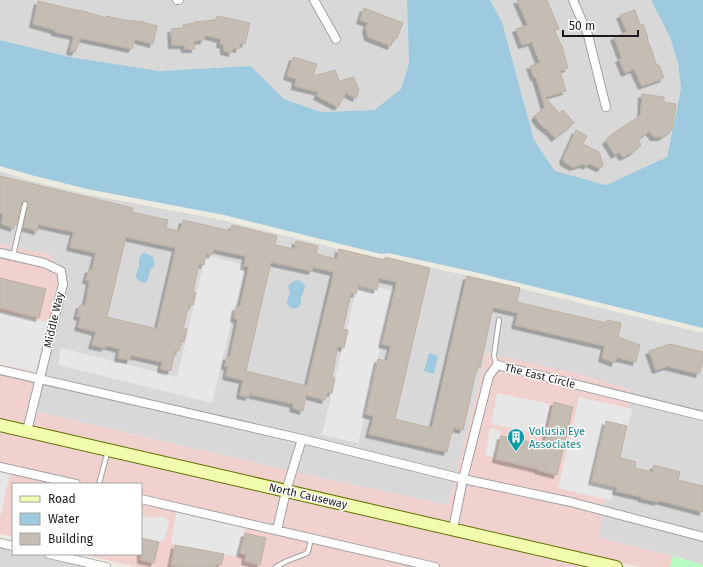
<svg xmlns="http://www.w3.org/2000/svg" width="703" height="567" font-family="'Fira Sans',sans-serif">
<defs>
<filter id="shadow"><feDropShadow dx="-3.5" dy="3.5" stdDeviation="0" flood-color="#0004"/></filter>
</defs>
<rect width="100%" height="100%" fill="#edeadf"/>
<!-- residential -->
<path fill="#d9d8d8" d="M0 0H407L409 63 401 89 374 110 321 112 284 99 251 66 159 71 70 57 0 40Z
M490 0H651L670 37 678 63 681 88 667 157 606 185 555 171 534 140 502 22Z
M0 171 28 180 85 194 222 220 380 259 387 258 469 276 703 333V565L680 558 598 539 604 504 621 455 487 353 448 505 290 471 26 409 65 274 49 254 27 250 0 244Z
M0 543 13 546V554H49L106 567H0Z"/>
<!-- commercial -->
<path fill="#f0d1cd" d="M0 244 27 250 49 254 65 274 26 409 290 471 448 505 487 353 584 375 632 391 621 455 604 504 599 538 673 556 670 567H641L0 419Z
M0 431 590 567H136L82 554H141V484H13V537L0 534Z"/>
<!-- park -->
<path fill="#b8fcc3" d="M673 556 703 565V567H670Z"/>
<!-- parking -->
<path fill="#e7e7e7" d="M206 255 245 265 212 403 58 365 61 348 177 377Z
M358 282 393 291 358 443 322 435Z
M0 311 48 322 36 372 0 364Z
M497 393 550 404 544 435 491 424Z
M579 397 632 409 611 501 558 488Z
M490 428 501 430 495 457 485 455Z
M0 467 11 469 0 518Z
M177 507 246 523 238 557 171 544Z
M141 515 153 518 162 516 169 522 164 541 159 542 141 538Z"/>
<!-- water -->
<path fill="#9dcade" d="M407 0H490L502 22 534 140 555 171 606 185 667 157 681 88 678 63 670 37 651 0H703V328L470 271 388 253 381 254 224 215 87 189 31 175 0 166V40L70 57 159 71 251 66 284 99 321 112 374 110 401 89 409 63Z
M144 253C151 254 157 259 154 266 152 270 152 266 150 271 149 276 148 287 139 281 133 276 138 271 139 266 139 260 138 256 144 253Z
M298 280C307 284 306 287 302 295 300 298 302 303 299 307 295 310 288 308 287 302 287 299 289 296 290 293L288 287C290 283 293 281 298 280Z
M429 353 438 356 434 374 424 371Z"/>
<!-- building -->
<path fill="#c5bcb3" stroke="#bfb1a1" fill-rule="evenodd" filter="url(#shadow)" d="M517 0H547L559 29 554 30 562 46 568 68 560 71 566 91 545 97 559 113 563 110 574 123 555 138 551 133 540 124 535 117 537 115V114L545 107 536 77H534L530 66 540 63 532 42 522 45 516 29 528 25Z
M38 1 80 11V10L106 18 107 16 127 21V20L143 22 157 26 153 44 135 39 132 49 81 38 75 52 70 51 74 36 55 32V30L33 24Z
M364 8 403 23 397 38 393 39 391 46 368 37 366 28 368 23 360 20Z
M635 10 640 25 643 24 648 38H647L657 66 659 65 664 78 642 86 634 69 625 73 619 59 622 58 614 37 627 32 620 15Z
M217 16 250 23 245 44 240 43 239 49 233 48 232 53 224 51V45L220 44 221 39 205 35 204 40 194 41 195 49H185L184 45H172L171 29 183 28V25L194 23V22L216 20Z
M293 57 317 64 313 76 335 70 339 81 354 77 359 90 356 98 346 93 338 107 317 96 319 92 295 86 296 79 287 76Z
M642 94 664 97V102L676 104 672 130 662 137H654L649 131 638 140 641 145 633 152 623 157 619 152 615 155 606 141 612 134 641 115Z
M576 130 587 136 583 144 599 152 603 164 602 167 599 168 589 163 587 166 583 164 573 167 564 162 563 159Z
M0 176 133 208 132 212 168 220 166 228 180 231 183 220 231 231 232 225 277 236 275 245 294 249 296 241 318 246 316 254 337 259 339 249 385 260V257L430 268 395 419 432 428 467 276 520 288 517 302 606 323 607 320 621 323 618 337 640 345 636 362 616 357 615 363 602 358 605 346 515 325 518 313 493 307 480 368H477L463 430 454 428 452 434H451L447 452 369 434 374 416 366 414 378 359 387 361 391 346 382 344 397 282 379 278 377 290 358 285 356 294 351 293 343 329 348 330 344 348 338 346 332 377 335 378 332 393 327 392 325 400 306 395 303 411 293 408 294 404 249 394V397L240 395 243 380 226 376 228 366H225L227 356 230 357 238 320 234 318 236 307H240L249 267 244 266 246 256 214 249 212 255 206 253 204 265 199 264 193 292 196 293 193 305 189 304 183 329H187L184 342 181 341 179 351 175 350 171 371 161 369 162 362 131 355 130 360 118 358 120 349 105 345V348L92 345 96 332 78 327 81 317 77 316 80 305 85 306 90 281 86 280 89 269 92 270 96 253 70 247 74 232 38 224V231L23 227 28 205V203L26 201H24L22 203 17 225 15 224 14 228 2 224 3 214 0 213ZM126 237 176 248 157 329 107 317ZM271 262 312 271 313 267 334 272 307 386 246 371Z
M0 278 46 289 39 318 0 308Z
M670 344 703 352V361L699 374 667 366 656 370 649 351Z
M554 402 573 407 557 475 538 470V469L496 459 501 436 544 445Z
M606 421 627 426 620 458 636 462 635 468 653 472 654 465 680 472 678 480 703 486V512L658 500V502L641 498 642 497 616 491 617 487 592 481Z
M245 533 266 538 260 565 245 561 246 555 240 553Z
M141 538 159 542 154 563 141 560Z
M175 545 224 554 221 565 216 564 215 567H180L171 565Z"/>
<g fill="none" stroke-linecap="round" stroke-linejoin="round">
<!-- lane casing -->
<g stroke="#a2a2a2" stroke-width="6">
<path id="lane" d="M13 256 25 204
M496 365 494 355 499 320
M99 484 108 450
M276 567 287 561 305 554 308 552 311 539"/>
</g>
<!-- street casing -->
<g stroke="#a2a2a2" stroke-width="10">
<path id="street" d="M177 0H179
M314 0 336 39
M573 0 588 35 606 107
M0 253 44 263 61 271 63 284 27 431
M0 370 302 439 463 479 571 502 703 537
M0 467 76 484
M141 499 435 567
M453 529 463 479 489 376 497 365 703 416
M277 530 286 491 302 439
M0 543 13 546
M49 554 106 567"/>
</g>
<!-- secondary casing -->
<g stroke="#5e7400" stroke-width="14">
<path id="secondary" d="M0 425 616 567"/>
</g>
<!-- lane -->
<use href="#lane" stroke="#fff" stroke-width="4"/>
<!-- street -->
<use href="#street" stroke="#fff" stroke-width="8"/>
<!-- secondary -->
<use href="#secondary" stroke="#f2fcaf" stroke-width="12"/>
</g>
<!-- icons -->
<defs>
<g id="building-pin" transform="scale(0.9)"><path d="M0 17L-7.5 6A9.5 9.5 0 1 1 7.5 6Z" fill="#0f9aa8" stroke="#fff"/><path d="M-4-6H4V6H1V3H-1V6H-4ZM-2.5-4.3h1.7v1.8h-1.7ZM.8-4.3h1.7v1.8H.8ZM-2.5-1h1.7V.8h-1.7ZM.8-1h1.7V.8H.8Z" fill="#fff"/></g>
</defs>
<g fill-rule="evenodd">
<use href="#building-pin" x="516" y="437"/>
</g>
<g text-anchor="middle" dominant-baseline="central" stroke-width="3" stroke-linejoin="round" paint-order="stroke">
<!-- street labels -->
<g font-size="11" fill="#1b1b1b" stroke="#fff">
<text transform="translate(54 320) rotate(-77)">Middle Way</text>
<text transform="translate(540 376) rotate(14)">The East Circle</text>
<text transform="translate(308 496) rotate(13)">North Causeway</text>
</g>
<!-- culture labels -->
<g font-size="11" fill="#0d838f" stroke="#fff" text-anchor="start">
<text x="529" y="431">Volusia Eye<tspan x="529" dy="13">Associates</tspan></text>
</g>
</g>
<!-- legend -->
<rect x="12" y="483" width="130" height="72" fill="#ffffff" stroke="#a4a4a4"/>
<rect x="20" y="496" width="20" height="6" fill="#f2fcaf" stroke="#a4a4a4"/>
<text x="48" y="503" font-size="12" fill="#1b1b1b">Road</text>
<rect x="20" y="513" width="20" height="12" fill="#9dcade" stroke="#a4a4a4"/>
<text x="48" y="523" font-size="12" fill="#1b1b1b">Water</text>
<rect x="20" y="533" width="20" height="12" fill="#c5bcb3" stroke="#a4a4a4"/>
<text x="48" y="543" font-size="12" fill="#1b1b1b">Building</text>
<!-- scale -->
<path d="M563 30v6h75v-6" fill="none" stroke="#1b1b1b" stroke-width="2"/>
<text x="569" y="30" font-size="12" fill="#1b1b1b" stroke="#ffffff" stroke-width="3" paint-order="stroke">50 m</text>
</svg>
